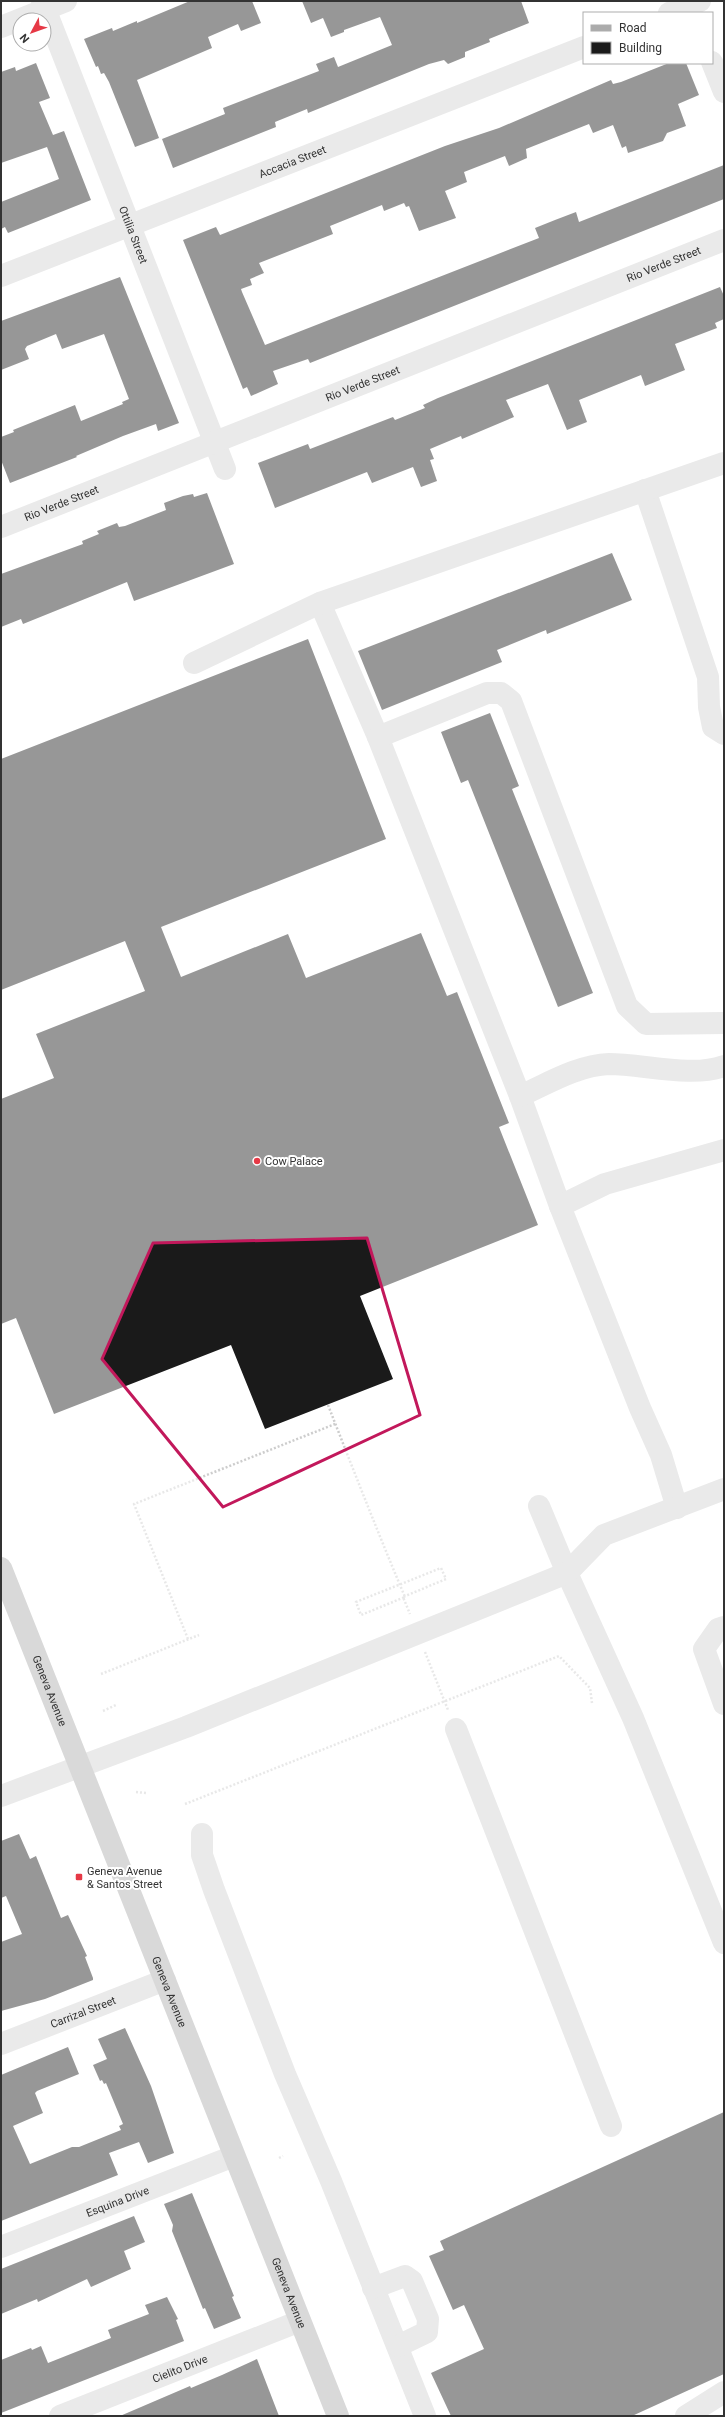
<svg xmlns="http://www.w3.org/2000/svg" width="725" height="2417" font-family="Roboto,sans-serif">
<rect width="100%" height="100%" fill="#fff"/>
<!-- building -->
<path fill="#1a1a1a" d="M190 1H252L261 23 241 31 238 24 208 37 212 48 137 80 159 138 135 147 109 82 104 73 101 74 98 66 96 67 84 39 112 28 113 31 137 21V23Z
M302 1H521L529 23 489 39 490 42 465 52V57L448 64 444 60 429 64 308 113 307 109 275 122 276 127 173 168 162 139 225 114 223 108 319 71 316 64 334 57 338 67 392 45 380 17 344 30V32L331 37 323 18 311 23Z
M36 63 50 98 39 102 53 135 64 131 91 200 8 233 5 227 1 229V202L59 179 47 147 1 163V72L15 67 16 71Z
M669 63H686L699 95 678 104 686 126 667 133 663 141 628 153 626 146 622 148 613 125 593 133 589 124 526 149 527 158 509 166 505 156 464 172 467 182 445 191 456 218 419 231 409 206 406 207 404 203 384 211 382 205 330 226 333 234 259 263 264 273 250 279 252 285 241 289 242 292 265 345 539 238 535 228 555 220 576 212 579 222 724 165V199L310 363 308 359 273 371 278 384 251 396 247 387 243 389 183 240 216 227 220 235 445 146 499 128 611 80 613 84 621 82Z
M120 277 179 423 158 431 156 424 123 436 76 456 77 457 10 483 1 460V437L14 432 13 430 75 405 81 421 123 404 122 402 129 399 104 334 62 349 56 334 27 346 25 349 29 359 1 370V321Z
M720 287 724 296V319L715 323 717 328 675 344 685 370 645 386 641 375 579 400 587 422 567 430 548 384 506 400 514 417 462 439 461 436 430 449 434 459 430 460 437 481 421 487 413 467 372 483 367 472 275 508 258 463 308 444 310 449 393 417 395 420 425 408 423 405 438 398Z
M207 493 234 564 134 601 127 582 23 624 21 619 1 627V574L83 544 82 541 99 534 97 531 117 523 119 527 125 526 166 510 164 503 183 496 193 494 194 497Z
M612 553 632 600 547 634 546 630 497 650 502 662 382 710 358 651Z
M308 639 386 839 161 927 181 977 288 934 306 978 421 933 447 996 457 992 509 1123 499 1127 538 1225 360 1296 393 1379 265 1429 231 1345 54 1414 16 1318 1 1324V1099L54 1078 36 1034 145 991 125 941 1 990V759Z
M490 713 519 786 512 789 593 993 558 1007 468 780 461 783 441 732Z
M19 1834 30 1859 36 1856 61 1918 68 1915 87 1956 85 1957 93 1978V1980L45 1999 1 2011V1942L22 1934 6 1896 1 1898V1841Z
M125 2028 151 2086 174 2153 148 2163 139 2142 109 2153 118 2175 1 2221V2075L68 2047 79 2074 37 2091 35 2093 43 2113 13 2126 30 2164 72 2147H79L121 2130 119 2126 123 2124 106 2083 104 2084 102 2080 100 2081 93 2065 107 2059 98 2039Z
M724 2112V2374L632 2416H451L431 2373 484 2349 464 2305 453 2310 429 2256 444 2250 440 2241Z
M192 2193 234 2296 232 2297 241 2318 214 2329 205 2308 203 2309 172 2231 173 2225 164 2204Z
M134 2216 145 2242 124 2251 131 2269 91 2287 87 2279 38 2302 37 2299 1 2314V2269Z
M167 2297 178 2319 176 2320 184 2341 1 2413V2360L31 2348 32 2350 41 2346 48 2363 111 2338 108 2330 149 2314 145 2305Z
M257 2359 279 2416H120L190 2386 191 2388 222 2375Z"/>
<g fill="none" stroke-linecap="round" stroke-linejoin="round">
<!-- path -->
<path stroke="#cdcdcd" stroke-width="2.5" stroke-dasharray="2 2" stroke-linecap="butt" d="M328 1405C353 1469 378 1533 405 1597L361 1615 356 1602 441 1568 446 1579 403 1597 410 1614
M188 1639 134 1504 335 1424
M425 1652 448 1710
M101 1674 199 1635
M103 1711 116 1705
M136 1792 146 1793
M185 1804 559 1656 590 1688 592 1703
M279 2158 283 2156"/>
<!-- minor -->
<g stroke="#d0d0d0" stroke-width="22">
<path id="s1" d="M42 1 225 469"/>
<path d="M669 13 700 1"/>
<path d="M1 27 66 1"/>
<path d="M712 62 724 92"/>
<path id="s2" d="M1 276 584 47"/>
<path d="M645 490 708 677 709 707 713 727 724 734"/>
<path id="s3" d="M1 527 724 240"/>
<path d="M320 603 378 737 520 1096 560 1206"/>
<path d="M194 663 320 603 724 463"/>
<path d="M378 737 487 693H501L511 701 627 1006 646 1024 724 1023"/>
<path d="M520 1096C547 1084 578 1065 609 1064 643 1064 692 1078 724 1066"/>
<path d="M539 1506 567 1573 633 1718 724 1943"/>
<path d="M677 1508 661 1455 640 1408 560 1206 605 1184 724 1150"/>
<path d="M724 1627 718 1629 704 1649 724 1704"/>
<path d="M456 1729 611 2126"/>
<path d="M1 1796 186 1727 567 1573 604 1535 724 1489"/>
<path d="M202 1834V1855L214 1890 285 2074 331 2181 425 2416"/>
<path id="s4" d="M1 2044 165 1980"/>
<path id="s5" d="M1 2247 234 2156"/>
<path d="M373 2288 405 2276 412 2281 428 2319 427 2332 398 2346"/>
<path id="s6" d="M60 2416 300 2321"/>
<path d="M686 2416 724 2392"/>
</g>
<!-- major -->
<path stroke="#ababab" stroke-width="22" id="s7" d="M1 1568 338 2416"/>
</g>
<!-- marked area -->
<path d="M0 0H725V2417H0ZM367 1238 420 1415 223 1507 102 1359 153 1243Z" fill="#fff" fill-opacity=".55" fill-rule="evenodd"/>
<path fill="none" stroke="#c2185b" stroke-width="3" stroke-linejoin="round" d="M367 1238 420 1415 223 1507 102 1359 153 1243Z"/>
<!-- markers -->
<g fill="#e63946" stroke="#fff" stroke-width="1.5">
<circle cx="257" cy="1161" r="4"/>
<rect x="75" y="1873" width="8" height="8" rx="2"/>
</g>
<g text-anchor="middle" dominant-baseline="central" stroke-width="4" stroke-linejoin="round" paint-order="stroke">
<!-- street labels -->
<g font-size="11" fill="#333" stroke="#fff">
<text stroke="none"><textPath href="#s2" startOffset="313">Accacia Street</textPath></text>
<text stroke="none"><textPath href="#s1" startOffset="251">Ottilia Street</textPath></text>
<text stroke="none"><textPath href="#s3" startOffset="713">Rio Verde Street</textPath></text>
<text stroke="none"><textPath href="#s3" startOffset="389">Rio Verde Street</textPath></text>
<text stroke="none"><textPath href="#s3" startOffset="65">Rio Verde Street</textPath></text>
<text stroke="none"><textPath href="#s7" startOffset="132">Geneva Avenue</textPath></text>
<text stroke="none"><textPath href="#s7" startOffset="456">Geneva Avenue</textPath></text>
<text stroke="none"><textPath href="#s4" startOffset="88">Carrizal Street</textPath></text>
<text stroke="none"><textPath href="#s5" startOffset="125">Esquina Drive</textPath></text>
<text stroke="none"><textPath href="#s7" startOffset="780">Geneva Avenue</textPath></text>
<text stroke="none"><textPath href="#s6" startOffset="129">Cielito Drive</textPath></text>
</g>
<!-- poi labels -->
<g font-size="11" fill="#333" stroke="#fff" text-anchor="start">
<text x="265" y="1161">Cow Palace</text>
<text x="87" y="1871">Geneva Avenue<tspan x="87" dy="13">&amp; Santos Street</tspan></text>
</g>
</g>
<!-- border -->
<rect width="725" height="2417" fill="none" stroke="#333333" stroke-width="4"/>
<!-- legend -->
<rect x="583" y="12" width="130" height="52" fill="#ffffff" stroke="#adadad"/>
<rect x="591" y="25" width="20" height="6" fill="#ababab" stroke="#adadad"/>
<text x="619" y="32" font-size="12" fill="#333333">Road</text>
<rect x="591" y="42" width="20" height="12" fill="#1a1a1a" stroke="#adadad"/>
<text x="619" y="52" font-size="12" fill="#333333">Building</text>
<!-- north arrow -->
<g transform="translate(32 32) rotate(229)"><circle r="19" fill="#ffffff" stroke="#adadad"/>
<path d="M0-3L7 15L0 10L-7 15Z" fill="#e63946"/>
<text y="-6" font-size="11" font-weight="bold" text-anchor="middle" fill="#333333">N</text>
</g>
</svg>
